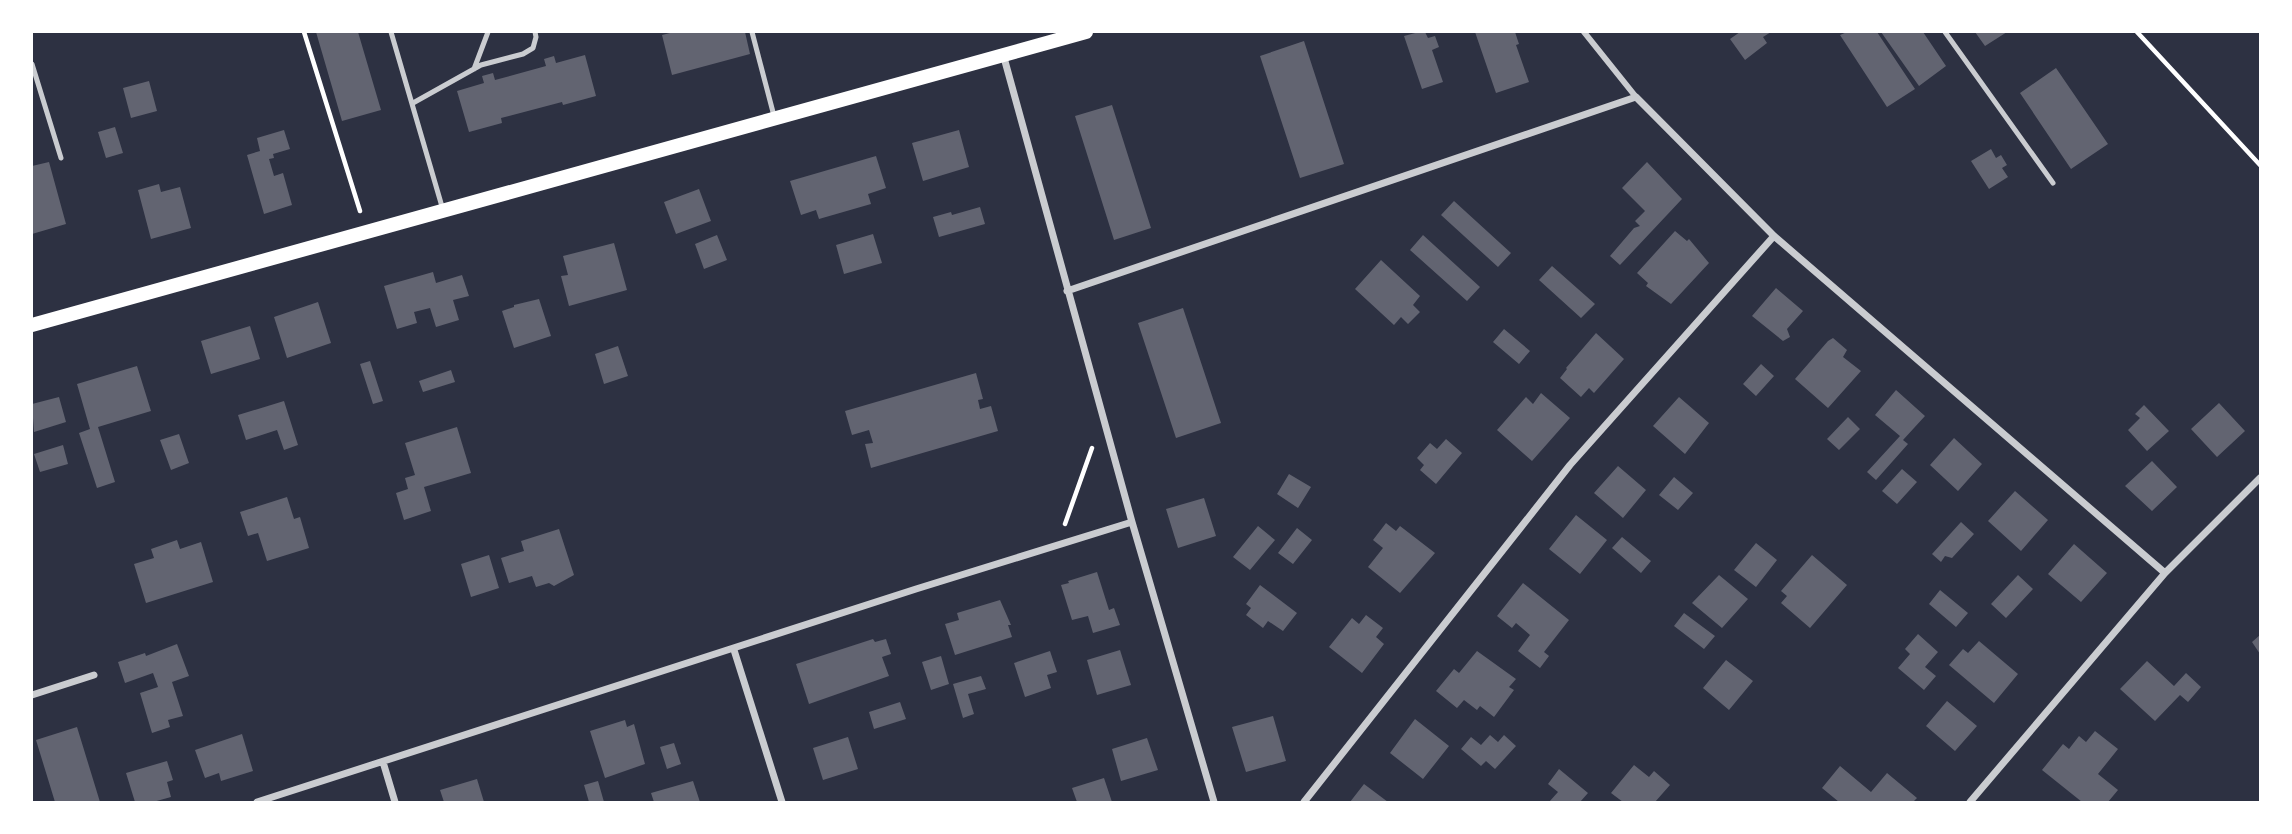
<svg xmlns="http://www.w3.org/2000/svg" width="2292" height="834" font-family="Barlow,sans-serif">
<rect width="100%" height="100%" fill="#2d3142"/>
<!-- building -->
<path fill="#626471" d="M316 32H358L381 110 342 121Z
M674 32H745L750 54 672 75 662 35Z
M1419 32H1425L1428 38 1435 36 1439 47 1432 50 1443 82 1422 89 1404 36Z
M1475 32H1515L1519 44 1516 45 1529 82 1496 93Z
M1740 32H1771L1763 37 1767 43 1745 60 1730 39Z
M1847 32H1877L1915 89 1887 107 1840 35Z
M1881 32H1923L1946 66 1919 86Z
M1975 32H2007L1985 46Z
M1304 41 1344 164 1300 178 1260 56Z
M585 55 596 96 563 105 562 102 501 118 502 123 469 132 457 91 484 83 482 76 493 73 495 80 546 66 544 59 554 56 556 63Z
M2056 68 2108 144 2071 169 2020 93Z
M149 81 157 111 131 118 123 88Z
M1112 105 1151 228 1114 240 1075 116Z
M115 127 123 153 106 158 98 132Z
M284 130 290 149 273 154 274 158 269 159 274 176 283 173 292 205 264 214 247 155 260 151 257 138Z
M959 130 969 167 923 181 912 143Z
M1991 149 1996 158 2001 155 2007 165 2002 168 2008 177 1989 189 1971 161Z
M876 156 886 188 868 194 871 204 819 219 816 210 801 215 790 181Z
M49 162 66 224 32 234V166Z
M1647 162 1682 199 1620 265 1610 256 1634 228 1640 226 1635 221 1645 211 1622 188Z
M159 184 161 192 180 187 191 228 151 239 138 190Z
M699 189 711 221 676 234 664 202Z
M1454 201 1511 253 1498 267 1441 215Z
M980 207 985 224 939 237 933 217 951 212 952 215Z
M1675 231 1687 241 1689 239 1709 263 1671 304 1646 286 1648 283 1637 273Z
M873 234 882 263 844 274 836 245Z
M717 235 727 260 704 269 695 244Z
M1423 235 1480 287 1467 301 1410 250Z
M614 243 627 290 569 306 561 276 568 275 563 256Z
M1381 260 1420 296 1413 305 1420 312 1408 324 1401 317 1394 325 1355 289Z
M1552 266 1595 304 1581 318 1539 280Z
M433 272 436 283 462 275 469 296 453 300 459 320 436 327 430 308 414 312 417 323 397 329 384 286Z
M1776 288 1803 311 1787 329 1790 337 1783 341 1752 316Z
M539 299 551 336 514 348 502 311 514 307V305Z
M318 302 331 343 287 358 274 317Z
M1183 308 1221 423 1176 438 1138 323Z
M250 326 260 359 211 374 201 341Z
M1504 329 1530 351 1519 364 1493 342Z
M1596 333 1624 359 1594 393 1589 388 1581 397 1560 378 1567 369 1566 368Z
M1833 338 1847 350 1843 357 1861 371 1828 408 1795 379 1828 341Z
M618 346 628 376 604 384 595 354Z
M370 361 383 401 373 404 360 364Z
M1761 364 1774 376 1756 396 1743 384Z
M137 366 151 411 98 427 115 482 97 488 79 433 90 429 77 384Z
M451 370 455 382 423 392 419 381Z
M976 373 983 399 978 400 980 409 991 406 998 431 871 468 865 444 873 443 869 430 852 435 845 411Z
M1896 390 1925 416 1903 440 1908 444 1876 480 1867 472 1900 436 1875 415Z
M1541 393 1570 418 1532 461 1497 430 1526 397 1533 404Z
M59 397 66 422 34 432 32 404Z
M1679 397 1709 423 1685 454 1653 426Z
M284 401 298 445 284 450 277 430 246 440 238 415Z
M2219 403 2245 431 2217 457 2191 429Z
M2144 405 2169 431 2147 451 2128 430 2140 418 2135 414Z
M1848 417 1860 429 1839 450 1827 439Z
M457 427 471 473 424 487 431 511 404 520 396 493 408 489 405 478 415 475 405 443Z
M179 434 189 463 171 470 160 440Z
M1954 438 1982 464 1958 491 1930 465Z
M1446 439 1462 453 1436 484 1420 470 1424 465 1417 458 1430 443 1437 449Z
M63 445 68 464 40 472 34 454Z
M2152 461 2177 487 2152 511 2125 486Z
M1618 466 1646 490 1623 518 1594 493Z
M1902 469 1917 482 1897 504 1882 491Z
M1289 474 1311 487 1298 508 1277 494Z
M1674 477 1693 493 1678 510 1659 495Z
M2015 491 2048 520 2021 551 1988 521Z
M287 497 294 519 300 517 309 548 267 561 258 533 248 536 240 512Z
M1204 498 1216 536 1178 548 1166 509Z
M1576 515 1607 540 1580 574 1549 549Z
M1961 522 1974 534 1952 558 1945 556 1941 562 1932 554Z
M1386 523 1396 531 1400 526 1435 553 1400 593 1368 567 1383 548 1373 540Z
M1258 526 1275 540 1250 570 1233 557Z
M1297 528 1312 540 1293 564 1278 553Z
M559 529 574 575 554 586 549 583 536 587 532 576 509 583 501 558 524 551 521 541Z
M1622 537 1651 561 1641 573 1612 548Z
M177 540 180 549 201 542 213 582 146 603 134 564 154 558 151 549Z
M1756 543 1777 560 1756 587 1734 570Z
M2074 544 2107 573 2081 602 2048 574Z
M489 555 499 588 471 597 461 564Z
M1812 555 1847 585 1810 628 1781 603 1787 596 1781 591Z
M1097 572 1109 610 1114 608 1120 625 1093 633 1088 616 1072 620 1061 585 1069 583 1068 581Z
M1719 575 1748 599 1722 628 1692 603Z
M2018 575 2033 589 2006 618 1991 604Z
M1523 583 1569 620 1544 652 1549 656 1540 668 1518 651 1530 635 1516 623 1512 628 1497 616Z
M1260 585 1297 613 1283 631 1268 621 1263 628 1246 615 1251 608 1246 604Z
M1940 590 1968 613 1956 627 1929 604Z
M1000 600 1011 625H1008L1012 637 955 655 945 624 959 620 957 613Z
M1684 613 1715 636 1704 649 1674 626Z
M1366 615 1383 628 1376 637 1384 644 1362 673 1329 647 1352 618 1359 624Z
M1918 634 1938 652 1925 667 1936 676 1924 690 1898 668 1910 654 1905 649Z
M2260 635V654L2252 642Z
M873 639 875 642 886 639 891 654 882 657 889 676 809 704 796 664Z
M1979 641 2018 674 1994 703 1949 665 1963 649 1968 653Z
M177 644 189 676 172 682 183 716 168 720 170 727 152 733 140 693 158 687 153 673 125 683 118 662 145 653 146 656Z
M1120 650 1131 685 1097 695 1087 660Z
M1050 651 1057 672 1047 675 1051 688 1025 697 1014 663Z
M1477 651 1516 679 1509 687 1514 690 1494 717 1480 706 1477 710 1464 700 1457 708 1436 691 1454 669 1459 673Z
M941 656 949 684 931 690 922 662Z
M1726 660 1753 681 1729 710 1703 688Z
M2147 661 2174 686 2186 673 2201 687 2188 702 2180 695 2155 721 2120 689Z
M981 676 986 689 968 694 974 714 963 718 953 684Z
M1947 701 1977 726 1955 751 1926 726Z
M900 702 906 719 874 729 869 712Z
M1273 716 1286 761 1246 772 1232 727Z
M1415 719 1449 746 1423 779 1390 753Z
M625 720 627 727 634 724 645 764 605 778 590 731Z
M77 727 100 802H55L36 740Z
M2095 731 2118 749 2098 774 2118 790 2108 802H2082L2042 770 2063 744 2069 749 2079 736 2086 742Z
M242 734 253 771 221 781 219 773 205 778 195 750Z
M1490 735 1498 742 1504 735 1516 746 1495 769 1486 761 1481 766 1461 749 1471 737 1481 745Z
M848 737 858 769 823 780 813 748Z
M1147 738 1158 770 1121 781 1112 749Z
M674 743 681 764 667 769 660 747Z
M167 761 173 780 167 782 171 797 153 802H135L126 773Z
M1634 765 1649 777 1654 771 1670 785 1655 802H1623L1611 793Z
M1840 766 1871 792 1887 773 1917 798 1913 802H1839L1822 788Z
M1559 769 1588 793 1580 802H1549L1558 792 1548 784Z
M1104 778 1112 802H1077L1072 788Z
M477 779 484 802H444L440 790Z
M598 781 604 802H589L584 785Z
M693 781 700 802H654L651 793Z
M1364 784 1388 802H1350Z"/>
<g fill="none" stroke-linecap="round" stroke-linejoin="round">
<!-- path -->
<path stroke="#fff" stroke-width="4.5" d="M304 32 360 211
M2137 32 2260 165
M1065 524 1092 448"/>
<!-- service -->
<path stroke="#caccd0" stroke-width="5" d="M391 32 443 210
M752 32 774 116
M1945 32 2053 183
M32 64 61 158
M474 69 488 32
M413 103 481 65 523 54 533 48 536 37 535 32"/>
<!-- pedestrian -->
<path stroke="#caccd0" stroke-width="6" d="M1584 32 1636 97"/>
<!-- minor -->
<path stroke="#caccd0" stroke-width="7" d="M1003 54 1132 522 1214 802
M1067 291 1636 97 1774 236 2165 573
M734 650 782 802
M32 695 94 675
M383 762 395 802
M257 802 916 589 1132 522
M1304 802 1570 465 1774 236
M1970 802 2165 573 2260 478"/>
<!-- secondary -->
<path stroke="#fff" stroke-width="14" d="M32 325 1086 32"/>
</g>
<!-- border -->
<rect width="2292" height="834" fill="none" stroke="#ffffff" stroke-width="66"/>
</svg>
